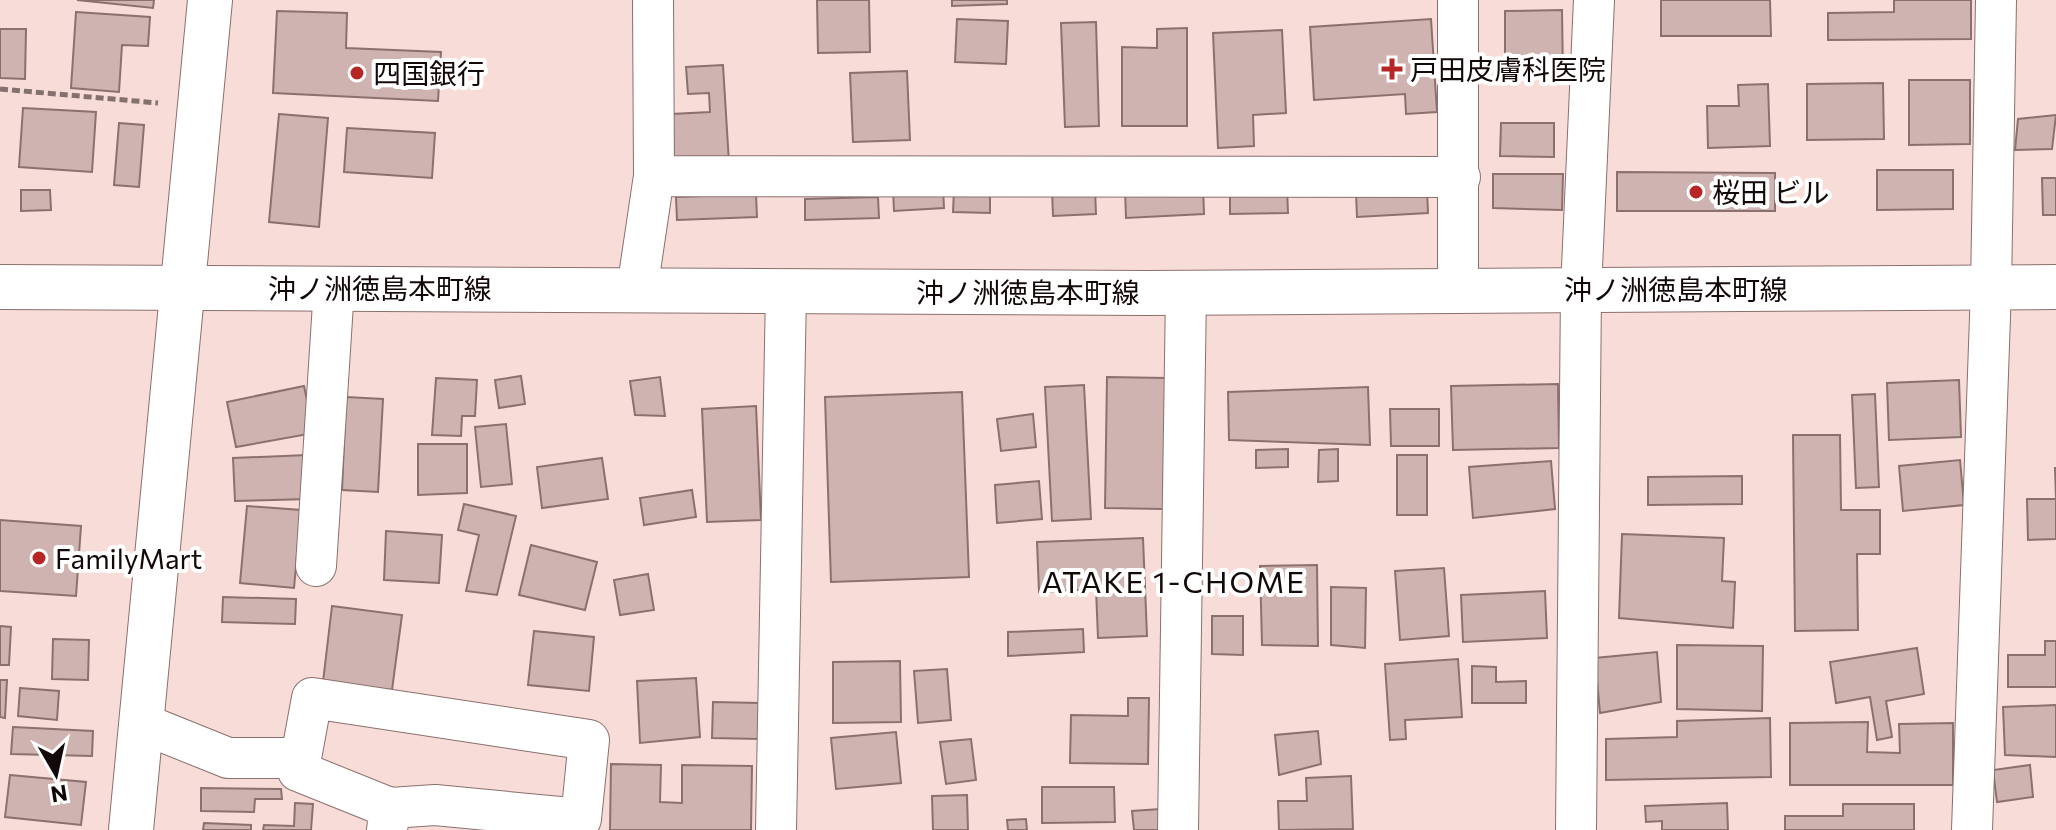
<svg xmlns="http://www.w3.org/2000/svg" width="2056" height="830" font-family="Commissioner,'Noto Sans JP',sans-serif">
<rect width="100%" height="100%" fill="#f8dcd8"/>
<!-- building -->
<path fill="#cfb3b0" stroke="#8b716e" stroke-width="2" d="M77 0H154L153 8Z
M817 0H869L870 52 818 53Z
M952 0H1007V4L952 6Z
M1661 0H1770L1771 36H1661Z
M1894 0H1971V39L1828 40V13L1894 12Z
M1562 10 1563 78 1505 79V11Z
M277 11 347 13 346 48 441 52 438 101 273 93Z
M76 12 150 17 148 46 122 45 119 92 71 88Z
M957 19 1008 21 1006 64 955 62Z
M1431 19 1437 112 1406 114 1405 94 1314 100 1310 27Z
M1096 22 1099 126 1065 127 1061 23Z
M1187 28V126H1122V47L1157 48V29Z
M0 29H26L25 79 0 78Z
M1282 30 1286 113 1253 115 1254 146 1218 148 1213 33Z
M723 65 729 163 674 166 672 114 710 112 709 93 688 94 686 67Z
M907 71 910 140 853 142 850 73Z
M1909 80H1970V144L1909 145Z
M1883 83 1884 139 1807 140V84Z
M1768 84 1770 146 1708 148 1707 106H1739L1738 85Z
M23 108 96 112 92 172 19 167Z
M279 114 328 118 319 227 269 222Z
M2056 115 2052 149 2015 150 2018 119Z
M119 123 144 125 139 187 114 185Z
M1501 123H1554V157L1500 156Z
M347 128 435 133 432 178 344 172Z
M1877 170H1953V209L1877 210Z
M1617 172 1775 173V211H1617Z
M1493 174H1563L1562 210 1493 208Z
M2042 178H2056V215H2043Z
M1203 186 1204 214 1126 218 1125 190Z
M943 187 944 208 894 211 893 190Z
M1287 187 1288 213 1230 214V189Z
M954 189 990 190V213L953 212Z
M1095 189 1096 214 1053 216 1052 190Z
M1427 189 1428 213 1357 217 1356 193Z
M21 190H50L51 210 21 211Z
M756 194 757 217 677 220 676 197Z
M878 197 879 218 805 220V199Z
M521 376 525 404 499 408 495 380Z
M660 377 665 416 635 415 630 381Z
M1107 377 1166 378 1163 509 1105 508Z
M436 378 477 380 475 416H462L461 436 432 435Z
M1959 380 1961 437 1889 440 1887 383Z
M1558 384 1559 448 1453 450 1451 386Z
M1084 385 1091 519 1052 521 1045 387Z
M304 386 314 433 236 447 227 402Z
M1368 387 1370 445 1229 440 1228 392Z
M962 392 969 577 831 582 825 397Z
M1875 394 1879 487 1856 488 1852 395Z
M346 397 383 399 378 492 342 490Z
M756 406 761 520 707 522 702 409Z
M1390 409H1439V446H1391Z
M1033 414 1036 447 1001 451 997 419Z
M506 424 512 484 481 487 475 427Z
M1793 435H1840L1841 510H1880V554H1857L1858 630 1795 631Z
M418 444H467V493L418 495Z
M1288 449V467L1256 468V450Z
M1338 449V481L1318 482 1319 450Z
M307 455 309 499 235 501 233 458Z
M1397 455H1427V515H1397Z
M602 458 608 499 542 508 537 467Z
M1960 460 1964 505 1903 511 1899 466Z
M1551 461 1555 509 1473 518 1469 467Z
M2055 468H2056V539L2028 540 2027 499H2056Z
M1742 476V504L1648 505V477Z
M1039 481 1042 519 997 523 995 485Z
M692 490 696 517 644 525 640 498Z
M464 504 516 516 497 595 466 591 479 535 458 530Z
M247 506 301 510 294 588 240 583Z
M0 520 81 526 76 596 0 591Z
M386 531 442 535 439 583 384 580Z
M1622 534 1724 538 1722 581 1735 582 1733 628 1619 618Z
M1143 538 1147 636 1098 638 1096 589 1039 592 1037 542Z
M531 545 597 562 585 610 519 595Z
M1317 565 1318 646 1262 645 1260 566Z
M1444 568 1449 636 1400 640 1395 571Z
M648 574 654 610 620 615 614 580Z
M1331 587 1366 588 1365 648 1331 645Z
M1545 591 1547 638 1463 642 1461 595Z
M223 597 296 599 295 624 222 622Z
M332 606 402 615 392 690 323 682Z
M1212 616H1243V655L1212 654Z
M0 626 11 627 9 665H0Z
M1083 629 1084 652 1008 656V632Z
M534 631 594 637 589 691 528 685Z
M53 639 89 640 88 680 52 679Z
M2045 641H2056V687H2008V655H2045Z
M1677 645 1763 646 1762 711 1677 709Z
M1917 648 1924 694 1886 701 1892 737 1877 740 1870 697 1836 703 1830 662Z
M1657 652 1661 702 1600 713 1595 658Z
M1458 659 1462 717 1405 720 1406 739 1390 740 1385 664Z
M900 661 901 722 833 723V662Z
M1472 666 1496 667V682L1526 681V703H1472Z
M947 669 951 720 918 723 914 671Z
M696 678 700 737 640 743 637 681Z
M0 680H7L5 718 0 717Z
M20 688 59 691 57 720 18 716Z
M1128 698H1149L1148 764 1070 763 1071 715 1128 716Z
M713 702 760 703V739L712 738Z
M2056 705V757L2005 755 2003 707Z
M1770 718 1771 777 1606 780V739L1677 737V721Z
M1868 722 1867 752 1900 753 1899 724 1953 723V785H1790V723Z
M13 727 93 731 92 756 11 754Z
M1318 731 1321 764 1279 775 1275 735Z
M896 732 901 783 836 789 831 738Z
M971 739 976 780 946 784 940 742Z
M611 764 661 765 660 802 682 803V765L752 766 751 830H610Z
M2030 765 2033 797 1997 802 1993 770Z
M10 775 86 782 81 825 5 817Z
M1351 776 1353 829 1279 830 1278 801H1307L1306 778Z
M1042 787H1114L1115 822 1042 823Z
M201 788 281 789 282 799H255L254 812 201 811Z
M967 795 968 830H933L932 796Z
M295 803 313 804 311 830H263L264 825 294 826Z
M1727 803 1728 830H1662V821L1646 822 1645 806Z
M1843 804H1914V830H1785V816H1843Z
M1160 809 1162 830H1134L1132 811Z
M1026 819 1027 830H1008L1007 820Z
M204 823 251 825V830H203Z"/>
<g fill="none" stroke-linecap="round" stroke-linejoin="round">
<!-- street casing -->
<g stroke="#8a706d" stroke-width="42">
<path id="street" d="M1458 0V291
M654 176 1460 177
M637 290 654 176 653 0
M316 566 334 288
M141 723 228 758H301L312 698 589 740 581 819 435 805 390 808
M301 758 298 771 390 808 387 830
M776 830 786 291
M1178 830 1186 292
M1576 830 1581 290 1594 0
M1972 830 1991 288 1996 0"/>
</g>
<!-- secondary casing -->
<g stroke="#8a706d" stroke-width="46">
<path id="secondary" d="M131 830 210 0"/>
</g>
<!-- primary casing -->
<g stroke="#8a706d" stroke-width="46">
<path id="primary" d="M0 287 1146 293 2056 287"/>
</g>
<!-- path -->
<path stroke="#83716e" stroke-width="5" stroke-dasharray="8 4" stroke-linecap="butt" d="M0 89 158 103"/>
<!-- street -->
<use href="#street" stroke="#fff" stroke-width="40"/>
<!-- secondary -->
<use href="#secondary" stroke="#fff" stroke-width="44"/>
<!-- primary -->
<use href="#primary" stroke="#fff" stroke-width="44"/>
</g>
<!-- markers -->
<g fill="#b62625" stroke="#fff" stroke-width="3">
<path d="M1388 57h8v8h8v8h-8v8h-8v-8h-8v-8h8z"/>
<circle cx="357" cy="73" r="8"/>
<circle cx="1696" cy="192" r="8"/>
<circle cx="39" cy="558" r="8"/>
</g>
<g text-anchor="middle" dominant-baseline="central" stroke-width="8" stroke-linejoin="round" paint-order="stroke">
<!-- poi labels -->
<g font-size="28" fill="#120908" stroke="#fff" text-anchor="start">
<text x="1410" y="69">戸田皮膚科医院</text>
<text x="373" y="73">四国銀行</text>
<text x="1712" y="192">桜田 ビル</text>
<text x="55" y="558">FamilyMart</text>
</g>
<!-- street labels -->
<g font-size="28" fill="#120908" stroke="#fff">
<text x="380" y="288">沖ノ洲徳島本町線</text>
<text x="1676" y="289">沖ノ洲徳島本町線</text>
<text x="1028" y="292">沖ノ洲徳島本町線</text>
</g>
<!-- neighbourhood labels -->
<g font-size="30" letter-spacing="2" fill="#120908" stroke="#fff">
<text x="1174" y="580">ATAKE 1-CHOME</text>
</g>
</g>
<!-- north arrow -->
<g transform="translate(56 774) rotate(171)" stroke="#ffffff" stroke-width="6" paint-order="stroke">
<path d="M0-6L14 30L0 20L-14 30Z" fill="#120908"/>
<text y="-12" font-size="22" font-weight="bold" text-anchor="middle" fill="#120908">N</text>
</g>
</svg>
